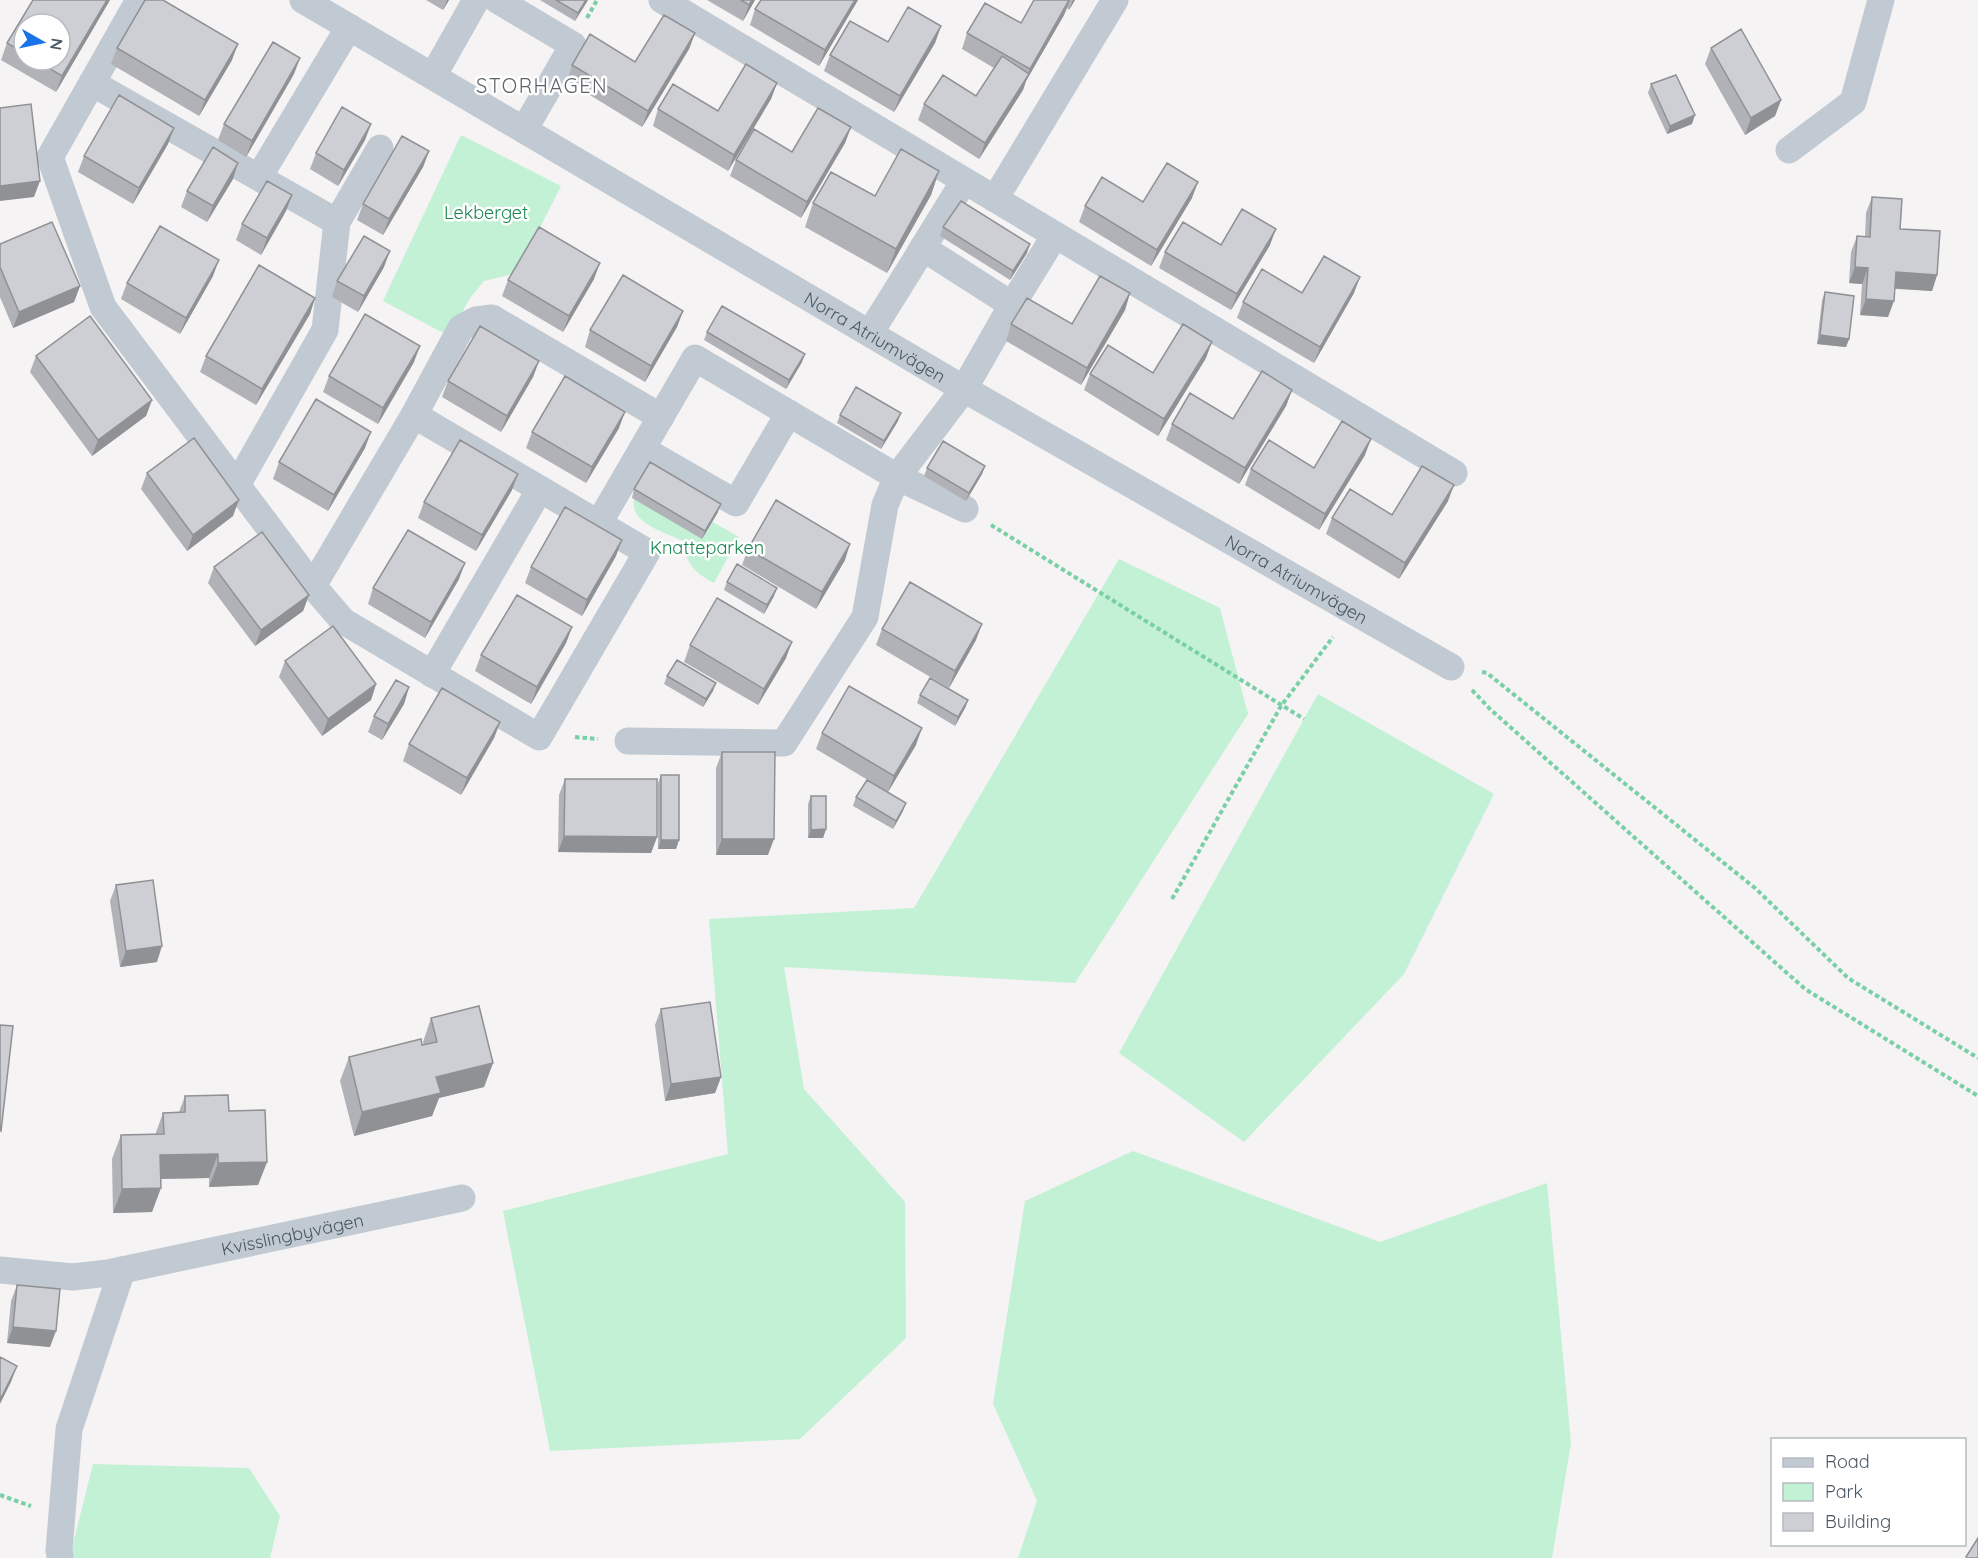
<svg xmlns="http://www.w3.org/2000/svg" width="1978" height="1558" font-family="Quicksand,sans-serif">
<rect width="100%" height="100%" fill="#f5f3f3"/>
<!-- green -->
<path fill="#c3f1d5" d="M461 135 561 186 517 273 484 281 470 298 449 336 383 301Z
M645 483 739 537 714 583C696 573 685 564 683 541 667 533 629 523 634 500 636 494 641 488 645 483Z
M1119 559 1220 608 1248 714 1075 983 784 967 804 1089 905 1202 906 1338 800 1439 550 1451 503 1211 728 1154 709 919 914 908Z
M1318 694 1494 794 1404 974 1244 1142 1119 1053Z
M1133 1151 1380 1242 1547 1183 1571 1443 1552 1558H1018L1037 1501 993 1404 1025 1201Z
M93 1464 249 1468 280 1516 270 1558H73L72 1548Z"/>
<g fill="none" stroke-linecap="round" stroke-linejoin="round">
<!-- path -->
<path stroke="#7ad0a6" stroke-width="4" stroke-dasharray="4.5 3" stroke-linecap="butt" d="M587 18 597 0
M991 525 1304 719
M1482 672 1487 673 1755 888 1848 978 1978 1058
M1472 690 1491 710 1805 989 1978 1096
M575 737 598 739
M1172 899 1281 706 1333 637
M0 1495 31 1506"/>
<!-- street -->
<g stroke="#c1cad2" stroke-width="27">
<path d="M139 0 50 157 103 307 313 586 343 621 539 737 647 552 414 415"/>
<path id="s1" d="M303 0 964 389 1451 667"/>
<path d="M497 0 573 45 524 130"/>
<path d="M662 0 1454 473"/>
<path d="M433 76 476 0"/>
<path d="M92 83 337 222"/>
<path d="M1789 150 1853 102 1881 0"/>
<path d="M259 177 349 27"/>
<path d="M995 199 1115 0"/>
<path d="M919 254 964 181"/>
<path d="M1012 305 1055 235"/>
<path d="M789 413 736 503 642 449 695 358 897 477 965 509"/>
<path d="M237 485 325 330 337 222 380 148"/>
<path d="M599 523 642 449"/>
<path d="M313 586 414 415 461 328 476 320 492 318 661 417"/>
<path d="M432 674 540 489"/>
<path d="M628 741 784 743 865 617 885 505 897 477 964 389 1012 305 923 248 870 333"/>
<path id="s2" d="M0 1270 73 1277 108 1273 462 1198"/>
<path d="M60 1558 59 1550 69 1429 122 1270"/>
</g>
</g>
<!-- wall -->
<path fill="#b0b2b7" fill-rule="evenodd" d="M33 0H110L56 92 1 60 7 43ZM24 24 60 60H24Z
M426 0H449L443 10Z
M540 0H588L575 21Z
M707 0H755L743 21Z
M858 0 819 66 750 25 755 9Z
M1034 0H1075L1069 10 1067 8 1064 15 1026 81 1023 90 979 159 918 120 924 104 976 96 994 68 962 49 967 33 1021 23Z
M941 26 935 43 894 112 824 71 830 55 888 42Z
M695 33 689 49 642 127 567 81 572 65 635 62Z
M117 48 232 60 199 116 111 64Z
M1711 48 1781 100 1775 116 1745 135 1705 64Z
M294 74 246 157 218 140 224 124Z
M777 83 771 99 728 171 653 126 658 109 718 111Z
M1651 84 1692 124 1667 134 1648 93Z
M371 124 365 140 338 186 310 169 316 153Z
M851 127 845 143 801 218 730 176 736 160 792 152Z
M168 144 133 204 78 172 84 156Z
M429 151 423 167 383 235 357 220 363 204Z
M939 171 931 195 887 273 805 227 813 203 875 196Z
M233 179 207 222 181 207 187 191Z
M292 195 286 211 261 255 236 240 242 224Z
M1872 197 1937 275 1932 291 1895 289 1888 317 1860 315 1862 284 1849 283 1851 252 1857 236 1865 237 1866 213Z
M1192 198 1151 266 1079 222 1085 206Z
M943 227 1027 253 1010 280 940 236Z
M0 244 80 286 74 302 13 328 0 297Z
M1221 245H1270L1231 310 1159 268 1165 252Z
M384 267 358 312 332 297 337 281Z
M213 276 180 334 121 299 127 283Z
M594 279 563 332 502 296 508 280Z
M1825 292 1849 339 1846 347 1817 344 1822 300Z
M1130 293 1125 310 1081 385 1006 341 1011 324H1072Z
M1302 293H1354L1314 363 1237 318 1243 302Z
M315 298 310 314 256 405 200 372 206 356Z
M683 311 677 327 645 382 585 347 590 330Z
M707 332 802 362 786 389 704 340Z
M36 356 152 400 146 416 92 456 30 372Z
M1206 358 1158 436 1084 390 1090 374 1153 373Z
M539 361 533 377 501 432 442 397 448 381Z
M414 362 378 424 323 392 329 376Z
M1292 390 1286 406 1239 484 1166 440 1172 424 1233 419Z
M840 415 898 421 881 449 837 423Z
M619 428 586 483 526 448 532 432Z
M365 448 328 511 273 479 279 462Z
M1365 455 1319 530 1245 485 1251 469 1314 468Z
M985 466 982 474 966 501 924 476 927 468Z
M147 473 233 516 187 551 141 489Z
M634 489 718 512 702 539 632 498Z
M512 490 476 551 418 518 424 502Z
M1448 501 1399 579 1326 534 1332 518 1392 515Z
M748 549 845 560 816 609 742 565Z
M616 556 582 616 525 583 531 567Z
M214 567 309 595 303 611 255 646 208 583Z
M459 579 425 638 368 604 373 588Z
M727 582 774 596 764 614 724 590Z
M572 627 566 643 531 704 475 671 481 655Z
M882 629 976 640 949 688 876 645Z
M690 645 786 658 758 705 684 662Z
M285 661 376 684 371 700 322 736 279 677Z
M667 676 713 691 703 707 664 684Z
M409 687 404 704 382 740 368 732 374 716Z
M920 695 968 700 965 708 955 726 917 703Z
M500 722 494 738 461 795 403 761 409 744Z
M822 733 916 745 888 792 816 749Z
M722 752 768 855H716V768Z
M661 775 679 840 676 849H658V783Z
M565 779 657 837 651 853 558 852 559 795Z
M811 796 826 829 823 838H808V804Z
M856 797 903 811 893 829 853 806Z
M116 885 157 962 120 967 110 901Z
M661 1009 721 1077 715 1093 665 1101 655 1025Z
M431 1018 493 1063 484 1087 439 1098 432 1116 354 1136 340 1081 349 1057 424 1045 423 1042Z
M185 1096 229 1111 267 1162 258 1185 209 1187V1178L161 1179 152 1212 113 1213 112 1159 121 1135H155L163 1113 179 1112Z
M17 1285 50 1347 7 1343 11 1301Z"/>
<!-- shaded-wall -->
<path fill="#909195" d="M107 0H110L56 92 62 76Z
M447 0H449L443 10Z
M586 0H588L575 21 578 13Z
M752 0H755L743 21 749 5Z
M855 0H858L819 66 825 50Z
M1070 0 1064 15 1026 81 1023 90 979 159 985 143 1027 77 1030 69Z
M1073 0H1075L1069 10Z
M941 26 935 43 894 112 900 96Z
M695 33 689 49 642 127 648 111Z
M238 44 232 60 199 116 205 100Z
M300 58 294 74 246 157 252 141Z
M777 83 771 99 728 171 734 155Z
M1781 100 1775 116 1745 135 1751 118Z
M1695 115 1692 124 1667 134 1670 126Z
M371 124 365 140 338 186 344 170Z
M851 127 845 143 801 218 807 202Z
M174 128 168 144 133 204 139 188Z
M429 151 423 167 383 235 389 219Z
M238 163 233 179 207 222 213 206Z
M939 171 931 195 887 273 896 249Z
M40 181 34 197 0 201V186Z
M1198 182 1192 198 1151 266 1157 250Z
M292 195 286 211 261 255 267 238Z
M1276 229 1270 245 1231 310 1237 294Z
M1030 244 1027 253 1010 280 1013 271Z
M390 251 384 267 358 312 364 296Z
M219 260 213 276 180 334 186 318Z
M600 263 594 279 563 332 569 316Z
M1855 267 1868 268 1862 284 1849 283Z
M1896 272 1937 275 1932 291 1890 288Z
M1360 277 1354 293 1314 363 1320 347Z
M80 286 74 302 13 328 19 312Z
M1130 293 1125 310 1081 385 1087 368Z
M315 298 310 314 256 405 262 389Z
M1866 299 1894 301 1888 317 1860 315Z
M683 311 677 327 645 382 651 366Z
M1820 335 1849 339 1846 347 1817 344Z
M1212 342 1206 358 1158 436 1164 419Z
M420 346 414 362 378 424 383 408Z
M805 354 802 362 786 389 789 380Z
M539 361 533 377 501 432 507 416Z
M1292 390 1286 406 1239 484 1245 468Z
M152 400 146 416 92 456 98 440Z
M625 412 619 428 586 483 592 467Z
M901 413 898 421 881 449 884 441Z
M371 432 365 448 328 511 334 495Z
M1371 439 1365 455 1319 530 1325 514Z
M985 466 982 474 966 501 969 493Z
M518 474 512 490 476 551 482 535Z
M1454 485 1448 501 1399 579 1405 563Z
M239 500 233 516 187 551 193 535Z
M721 504 718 512 702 539 705 531Z
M622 540 616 556 582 616 587 600Z
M850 544 845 560 816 609 822 592Z
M465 563 459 579 425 638 431 622Z
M777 588 774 596 764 614 767 605Z
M309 595 303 611 255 646 261 630Z
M982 624 976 640 949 688 955 671Z
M572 627 566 643 531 704 537 687Z
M792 642 786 658 758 705 764 689Z
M716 683 713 691 703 707 706 699Z
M376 684 371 700 322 736 328 719Z
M409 687 404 704 382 740 388 724Z
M968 700 965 708 955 726 958 717Z
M500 722 494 738 461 795 467 778Z
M922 728 916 745 888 792 894 776Z
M906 803 903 811 893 829 896 821Z
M826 829 823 838H808L811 830Z
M564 836 657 837 651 853 558 852Z
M722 839H774L768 855H716Z
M661 840H679L676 849H658Z
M162 946 157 962 120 967 126 951Z
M493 1063 484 1087 439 1098 432 1116 354 1136 362 1112 436 1077Z
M721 1077 715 1093 665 1101 671 1084Z
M218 1154 209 1178 152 1179 160 1155Z
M267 1162 258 1185 209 1187 218 1163Z
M161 1188 152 1212 113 1213 122 1189Z
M13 1327 56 1331 50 1347 7 1343Z
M17 1366 11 1382 0 1404V1400Z"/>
<!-- building -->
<path fill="#cdcfd5" stroke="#909195" stroke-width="1.5" d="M33 0H107L62 76 35 60H60V24H24V53L7 43Z
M145 0H163L238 44 205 100 117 48Z
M556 0H586L578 13Z
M741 0H752L749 5Z
M761 0H855L825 50 755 9Z
M1034 0H1069L1030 69 967 33 985 3 1021 23Z
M908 7 941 26 900 96 830 55 850 21 888 42Z
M664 15 695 33 648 111 572 65 590 34 635 62Z
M1741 29 1781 100 1751 118 1711 48Z
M273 42 300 58 252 141 224 124Z
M1002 56 1029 74 985 143 924 104 943 75 976 96Z
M746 64 777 83 734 155 658 109 673 84 718 111Z
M1676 75 1695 115 1670 126 1651 84Z
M119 95 174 128 139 188 84 156Z
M31 104 40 181 0 186V108Z
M342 107 371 124 344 170 316 153Z
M818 108 851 127 807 202 736 160 754 129 792 152Z
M402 136 429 151 389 219 363 204Z
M213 147 238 163 213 206 187 191Z
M901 149 939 171 896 249 813 203 831 172 875 196Z
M1167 163 1198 182 1157 250 1085 206 1102 177 1143 202Z
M267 181 292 195 267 238 242 224Z
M1872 197 1902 199 1900 229 1940 231 1937 275 1896 272 1894 301 1866 299 1868 268 1855 267 1857 236 1870 237Z
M961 201 1030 244 1013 271 943 227Z
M1242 209 1276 229 1237 294 1165 252 1183 222 1221 245Z
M52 222 80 286 19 312 0 267V244Z
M160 226 219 260 186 318 127 283Z
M539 227 600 263 569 316 508 280Z
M364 236 390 251 364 296 337 281Z
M1324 256 1360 277 1320 347 1243 302 1262 269 1302 293Z
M259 265 315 298 262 389 206 356Z
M623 275 683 311 651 366 590 330Z
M1100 276 1130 293 1087 368 1011 324 1027 298 1072 324Z
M1825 292 1854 296 1849 339 1820 335Z
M722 306 805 354 789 380 707 332Z
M365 314 420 346 383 408 329 376Z
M90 316 152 400 98 440 36 356Z
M1183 324 1212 342 1164 419 1090 374 1108 345 1153 373Z
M480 326 539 361 507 416 448 381Z
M1262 371 1292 390 1245 468 1172 424 1190 393 1233 419Z
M565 376 625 412 592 467 532 432Z
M856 387 901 413 884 441 840 415Z
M316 399 371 432 334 495 279 462Z
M1342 421 1371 439 1325 514 1251 469 1269 440 1314 468Z
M194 438 239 500 193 535 147 473Z
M460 440 518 474 482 535 424 502Z
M943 441 985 466 969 493 927 468Z
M650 462 721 504 705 531 634 489Z
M1422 466 1454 485 1405 563 1332 518 1350 489 1392 515Z
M776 500 850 544 822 592 748 549Z
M565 507 622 540 587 600 531 567Z
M408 530 465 563 431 622 373 588Z
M262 532 309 595 261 630 214 567Z
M737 564 777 588 767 605 727 582Z
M910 582 982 624 955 671 882 629Z
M517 595 572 627 537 687 481 655Z
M717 598 792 642 764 689 690 645Z
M333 626 376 684 328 719 285 661Z
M677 660 716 683 706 699 667 676Z
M930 678 968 700 958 717 920 695Z
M396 680 409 687 388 724 374 716Z
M849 686 922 728 894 776 822 733Z
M442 688 500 722 467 778 409 744Z
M722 752H775L774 839H722Z
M661 775H679V840H661Z
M565 779H657V837L564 836Z
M867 780 906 803 896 821 856 797Z
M811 796H826V829L811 830Z
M153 880 162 946 126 951 116 885Z
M710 1002 721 1077 671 1084 661 1009Z
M479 1006 493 1063 436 1077 441 1093 362 1112 349 1057 421 1039 422 1045 437 1042 431 1018Z
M0 1025 13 1026 1 1131 0 1130Z
M228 1095 229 1111 265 1110 267 1162 218 1163V1154L160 1155 161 1188 122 1189 121 1135 164 1134 163 1113 185 1112V1096Z
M17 1285 60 1289 56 1331 13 1327Z
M0 1357 17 1366 0 1400Z
M1978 1538V1558H1967L1966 1557Z"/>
<g text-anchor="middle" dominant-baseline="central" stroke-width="5" stroke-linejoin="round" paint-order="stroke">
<!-- park labels -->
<g font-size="18" fill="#17864f" stroke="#fff">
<text x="486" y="212">Lekberget</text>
<text x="707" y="547">Knatteparken</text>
</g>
<!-- street labels -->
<g font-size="18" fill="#4a5661" stroke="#fff">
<text stroke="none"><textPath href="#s1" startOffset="664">Norra Atriumvägen</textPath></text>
<text stroke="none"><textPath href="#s1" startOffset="1150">Norra Atriumvägen</textPath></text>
<text stroke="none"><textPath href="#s2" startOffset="297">Kvisslingbyvägen</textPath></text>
</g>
<!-- neighbourhood labels -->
<g font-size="20" letter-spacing="1.5" fill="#5f6368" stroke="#fff">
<text x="542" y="85">STORHAGEN</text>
</g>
</g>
<!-- legend -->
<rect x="1771" y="1438" width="195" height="108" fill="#ffffff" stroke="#b7bbc0" stroke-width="1.5"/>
<rect x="1783" y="1458" width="30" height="9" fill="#c1cad2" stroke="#b7bbc0" stroke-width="1.5"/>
<text x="1825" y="1468" font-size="18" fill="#4a5661">Road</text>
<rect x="1783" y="1483" width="30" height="18" fill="#c3f1d5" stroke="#b7bbc0" stroke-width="1.5"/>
<text x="1825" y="1498" font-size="18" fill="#4a5661">Park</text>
<rect x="1783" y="1513" width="30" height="18" fill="#cdcfd5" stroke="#b7bbc0" stroke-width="1.5"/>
<text x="1825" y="1528" font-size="18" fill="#4a5661">Building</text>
<!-- north arrow -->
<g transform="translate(42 42) rotate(99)"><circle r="28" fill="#ffffff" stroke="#b7bbc0" stroke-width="1.5"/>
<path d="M0-4.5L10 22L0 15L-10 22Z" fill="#1a73e8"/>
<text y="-9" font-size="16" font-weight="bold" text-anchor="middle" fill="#4a5661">N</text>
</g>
</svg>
